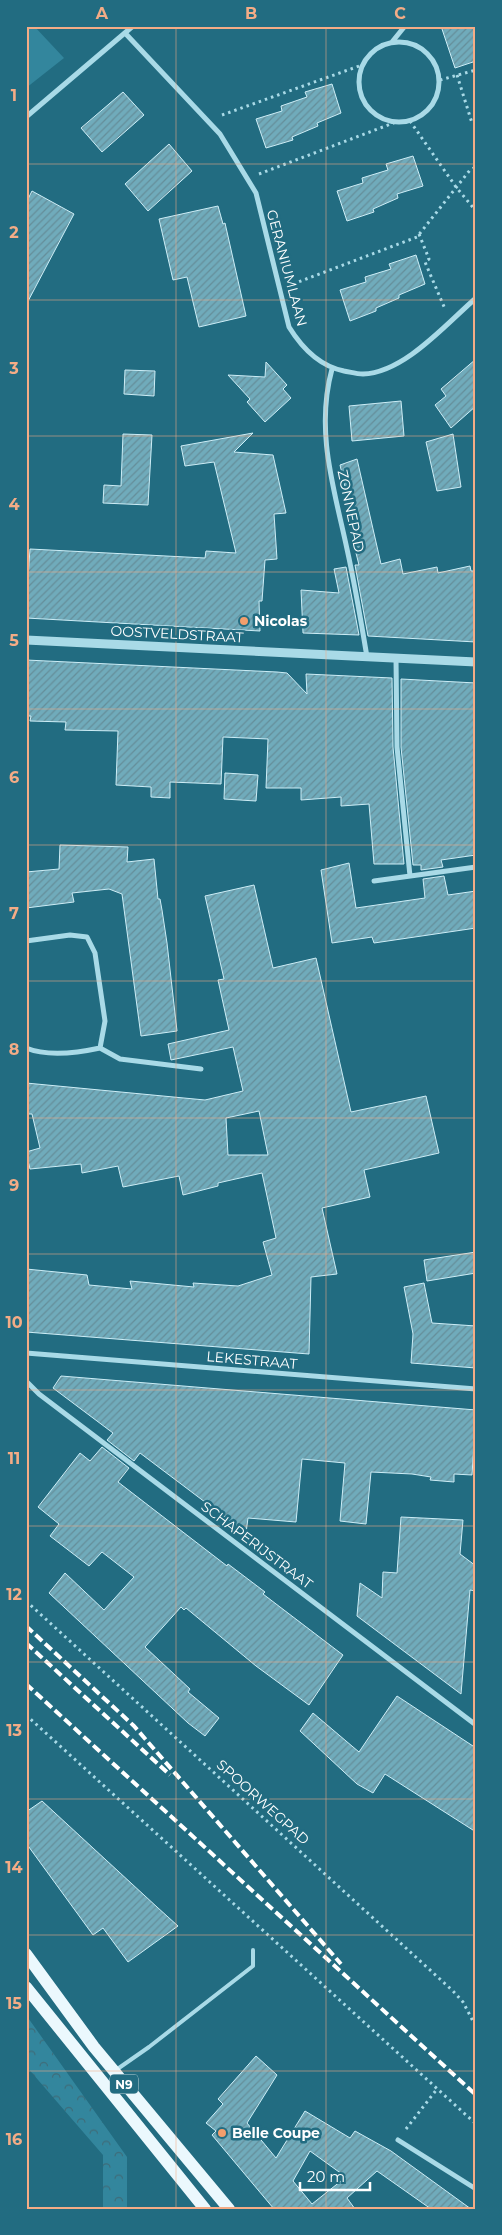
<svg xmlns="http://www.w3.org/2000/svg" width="502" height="2235" font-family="Montserrat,sans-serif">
<defs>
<pattern id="forest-crowns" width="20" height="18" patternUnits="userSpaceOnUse" patternTransform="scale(1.25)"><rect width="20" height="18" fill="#33869d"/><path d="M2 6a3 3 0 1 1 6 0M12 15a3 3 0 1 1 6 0" fill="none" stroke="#3e6c79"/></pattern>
<pattern id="building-hatch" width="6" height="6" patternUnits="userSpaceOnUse" patternTransform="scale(1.25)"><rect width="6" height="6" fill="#70abbb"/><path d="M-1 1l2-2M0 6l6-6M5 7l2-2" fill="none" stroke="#658e9a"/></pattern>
</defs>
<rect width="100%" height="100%" fill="#226c81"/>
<!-- forest -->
<path fill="url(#forest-crowns)" d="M26 2015 127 2157V2209H103V2155L26 2066Z"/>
<!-- park -->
<path fill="#33869d" d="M26 26H34L64 58 26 88Z"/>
<!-- building -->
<path fill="url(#building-hatch)" stroke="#cdedf6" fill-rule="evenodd" d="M441 26H476V61L455 68Z
M332 84 341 113 317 123 318 126 292 137 293 140 266 148 256 119 282 111 281 106 307 97 305 92Z
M123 92 144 115 102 152 81 128Z
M169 144 192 171 148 211 125 184Z
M413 156 423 186 397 194 398 198 373 209 374 212 347 221 337 191 363 183 362 178 388 170 386 164Z
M32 191 74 214 26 305V203Z
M218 206 223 224 225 223 246 316 199 327 187 277 173 280 159 219Z
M416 255 425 284 399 295V298L376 308V311L350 321 340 290 366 282 365 277 391 269 389 264Z
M476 359V406L451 428 435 405 446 396 441 389Z
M266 362 287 385 283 389 291 398 265 422 247 402 250 399 228 375 265 377Z
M125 370 155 371 154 396 124 394Z
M401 401 404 436 352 441 349 406Z
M253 433 234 452 273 455 286 513 274 514 277 559 265 560 262 601H259L260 631 26 618V578H28L30 549 205 558 206 551 236 553 214 462 185 466 181 446Z
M123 434 152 435 148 505 103 503 104 485 121 486Z
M453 434 461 487 437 491 426 442Z
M357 459 381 564 400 559 403 574 437 567 438 573 470 566 471 571H476V642L368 636 355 565H359L353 541 357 540 340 465Z
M346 567 359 635 303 633 301 590 339 593 334 569Z
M26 660 277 672 287 673 307 694 306 674 392 678 393 747 404 864H374L369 804 341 806V797L301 800V788H266L268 739 223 737 221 784 170 782V798L151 797V787L116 785 118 731 65 730 66 722 30 721 31 716H26Z
M401 679 476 683V855L441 860 443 867 421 870V865H413L401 747Z
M225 773 258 775 256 801 224 799Z
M60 845 128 847 127 862 154 859 158 899H160L162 910 167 943 177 1031 141 1036 122 894 109 889 72 893 74 902 26 908V872L59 869Z
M349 863 356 908 425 898 423 879 444 876 448 895 476 891V928L374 943 372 937 332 943 321 870Z
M254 885 273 968 316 958 351 1112 426 1096 439 1153 364 1170 370 1197 322 1208 337 1274 311 1277 309 1354 26 1332V1269L87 1275 89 1285 132 1289 130 1281 194 1287 193 1283 238 1286 272 1275 263 1242 276 1238 262 1173 218 1183V1186L183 1195 179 1176 123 1187 118 1166 82 1173 81 1164 30 1169 26 1152 40 1148 32 1114H26V1083L205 1100 243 1091 233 1047 171 1060 168 1044 229 1030 218 980 224 979 205 896ZM259 1111 268 1155H228L226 1118Z
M476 1252V1273L427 1281 424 1260Z
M424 1283 432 1323 476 1326V1368L411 1363 413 1334 404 1287Z
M61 1376 476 1410 472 1475 454 1474V1482L430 1480 431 1477 412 1474 371 1472 366 1524 340 1521 345 1463 302 1459 296 1522 248 1518 246 1533 140 1453 134 1461 107 1440 113 1433 53 1388Z
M102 1447 129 1468 118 1482 227 1566 228 1564 265 1592 263 1594 343 1655 309 1705 256 1666 186 1608 184 1610 181 1607 145 1647 190 1689 188 1692 219 1718 205 1736 188 1723 49 1593 65 1573 104 1610 134 1577 102 1552 89 1566 50 1536 59 1524 38 1507 80 1453 90 1461Z
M401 1517 463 1520 460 1554 476 1566V1591L470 1590 461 1694 357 1616 360 1583 382 1598 383 1572 397 1573Z
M397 1696 476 1748V1832L385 1774 373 1793 357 1784 300 1731 313 1713 359 1752Z
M42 1801 157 1907 178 1926 128 1962 103 1928 93 1935 26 1843V1812Z
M256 2056 277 2075 247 2123 276 2158 305 2111 350 2138 355 2131 391 2151 471 2209H431L377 2171 347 2198 355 2209H274L212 2135 216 2131 206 2123 223 2104 218 2099ZM310 2151 346 2177 312 2204 293 2181Z"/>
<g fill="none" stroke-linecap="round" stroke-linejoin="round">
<!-- path -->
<path stroke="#a9dae7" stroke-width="3" stroke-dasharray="2.5 4" stroke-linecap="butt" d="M457 75 472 123 476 122
M440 80 476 70
M222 115 362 65
M410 121 456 187 476 211
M259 174 396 122
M419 234 429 259 425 262 445 309
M293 284 417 237 470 170 476 167
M26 1601 453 1991 463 2002 476 2027
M26 1715 476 2124
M406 2129 437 2089"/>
<!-- service -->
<path stroke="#a9dae7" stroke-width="4" d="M26 1864V1882
M116 2070 149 2047 253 1966V1950"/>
<!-- minor -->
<path stroke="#a9dae7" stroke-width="5" d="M125 33 220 134 256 193 289 327C302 348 319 366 344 371 350 372 357 374 363 374 404 373 446 324 476 298
M359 82a40 40 0 1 1 80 0a40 40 0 1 1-80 0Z
M392 42 405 26
M26 117 133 26
M332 369C315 431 334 488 347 549 355 585 361 621 367 657
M396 658 397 747 410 876
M374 881 476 867
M26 941 70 935 87 937 95 953 105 1021 100 1048C77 1053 48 1057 26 1048
M100 1048 120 1059 201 1069
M26 1353 476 1389
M26 1381 39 1394 476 1725
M398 2140 476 2189"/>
<!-- tertiary -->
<path stroke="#a9dae7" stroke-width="9" d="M26 640 476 662"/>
<!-- primary -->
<path stroke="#ebf8fd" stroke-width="12" d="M26 1954 94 2047 229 2209
M26 1987 205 2209"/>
<!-- rail -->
<path stroke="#fff" stroke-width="4" stroke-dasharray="9 4" stroke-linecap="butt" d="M26 1626 134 1726 341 1964
M26 1643 170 1775
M26 1684 476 2095"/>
</g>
<!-- grid -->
<path fill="none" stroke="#f4ac86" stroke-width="1" stroke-opacity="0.55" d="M176 26V2209M326 26V2209M26 164H476M26 300H476M26 436H476M26 572H476M26 709H476M26 845H476M26 981H476M26 1118H476M26 1254H476M26 1390H476M26 1526H476M26 1662H476M26 1799H476M26 1935H476M26 2071H476"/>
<!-- markers -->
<g fill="#f39e6c" stroke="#226c81" stroke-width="2">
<circle cx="244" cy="621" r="5"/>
<circle cx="222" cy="2133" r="5"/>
</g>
<g text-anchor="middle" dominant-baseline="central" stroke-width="5" stroke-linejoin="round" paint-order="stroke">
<!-- shield labels -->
<rect fill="#226c81" stroke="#bdd3d9" stroke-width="1" x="110" y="2074.5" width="28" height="19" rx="4"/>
<g font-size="12" font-weight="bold" fill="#fff">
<text x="124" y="2084">N9</text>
</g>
<!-- street labels -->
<g font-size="14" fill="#fff" stroke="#226c81">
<text transform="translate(287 268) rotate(75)">GERANIUMLAAN</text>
<text transform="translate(351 511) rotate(78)">ZONNEPAD</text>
<text transform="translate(177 634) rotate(3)">OOSTVELDSTRAAT</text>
<text transform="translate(252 1360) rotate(5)">LEKESTRAAT</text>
<text transform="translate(257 1545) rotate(37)">SCHAPERIJSTRAAT</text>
<text transform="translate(263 1802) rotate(42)">SPOORWEGPAD</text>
</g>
<!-- poi labels -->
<g font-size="14" font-weight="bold" fill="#fff" stroke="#226c81" text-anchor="start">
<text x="254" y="621">Nicolas</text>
<text x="232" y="2133">Belle Coupe</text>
</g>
</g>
<!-- border -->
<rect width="502" height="2235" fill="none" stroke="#226c81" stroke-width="55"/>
<!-- scale -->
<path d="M300 2182v8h70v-8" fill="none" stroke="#ffffff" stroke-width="2.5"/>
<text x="307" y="2182" font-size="15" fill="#ffffff" stroke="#226c81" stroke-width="4" paint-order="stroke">20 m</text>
<rect x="28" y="28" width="446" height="2180" fill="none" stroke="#f4ac86" stroke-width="2"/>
<g font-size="16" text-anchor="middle" font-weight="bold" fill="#f4ac86">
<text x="102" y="19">A</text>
<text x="251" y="19">B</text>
<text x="400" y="19">C</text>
<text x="14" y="101">1</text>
<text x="14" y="238">2</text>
<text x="14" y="374">3</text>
<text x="14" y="510">4</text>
<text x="14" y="646">5</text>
<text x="14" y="783">6</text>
<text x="14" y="919">7</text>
<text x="14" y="1055">8</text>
<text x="14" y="1191">9</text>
<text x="14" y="1328">10</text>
<text x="14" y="1464">11</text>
<text x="14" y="1600">12</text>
<text x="14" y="1736">13</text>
<text x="14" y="1873">14</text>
<text x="14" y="2009">15</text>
<text x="14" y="2145">16</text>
</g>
</svg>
